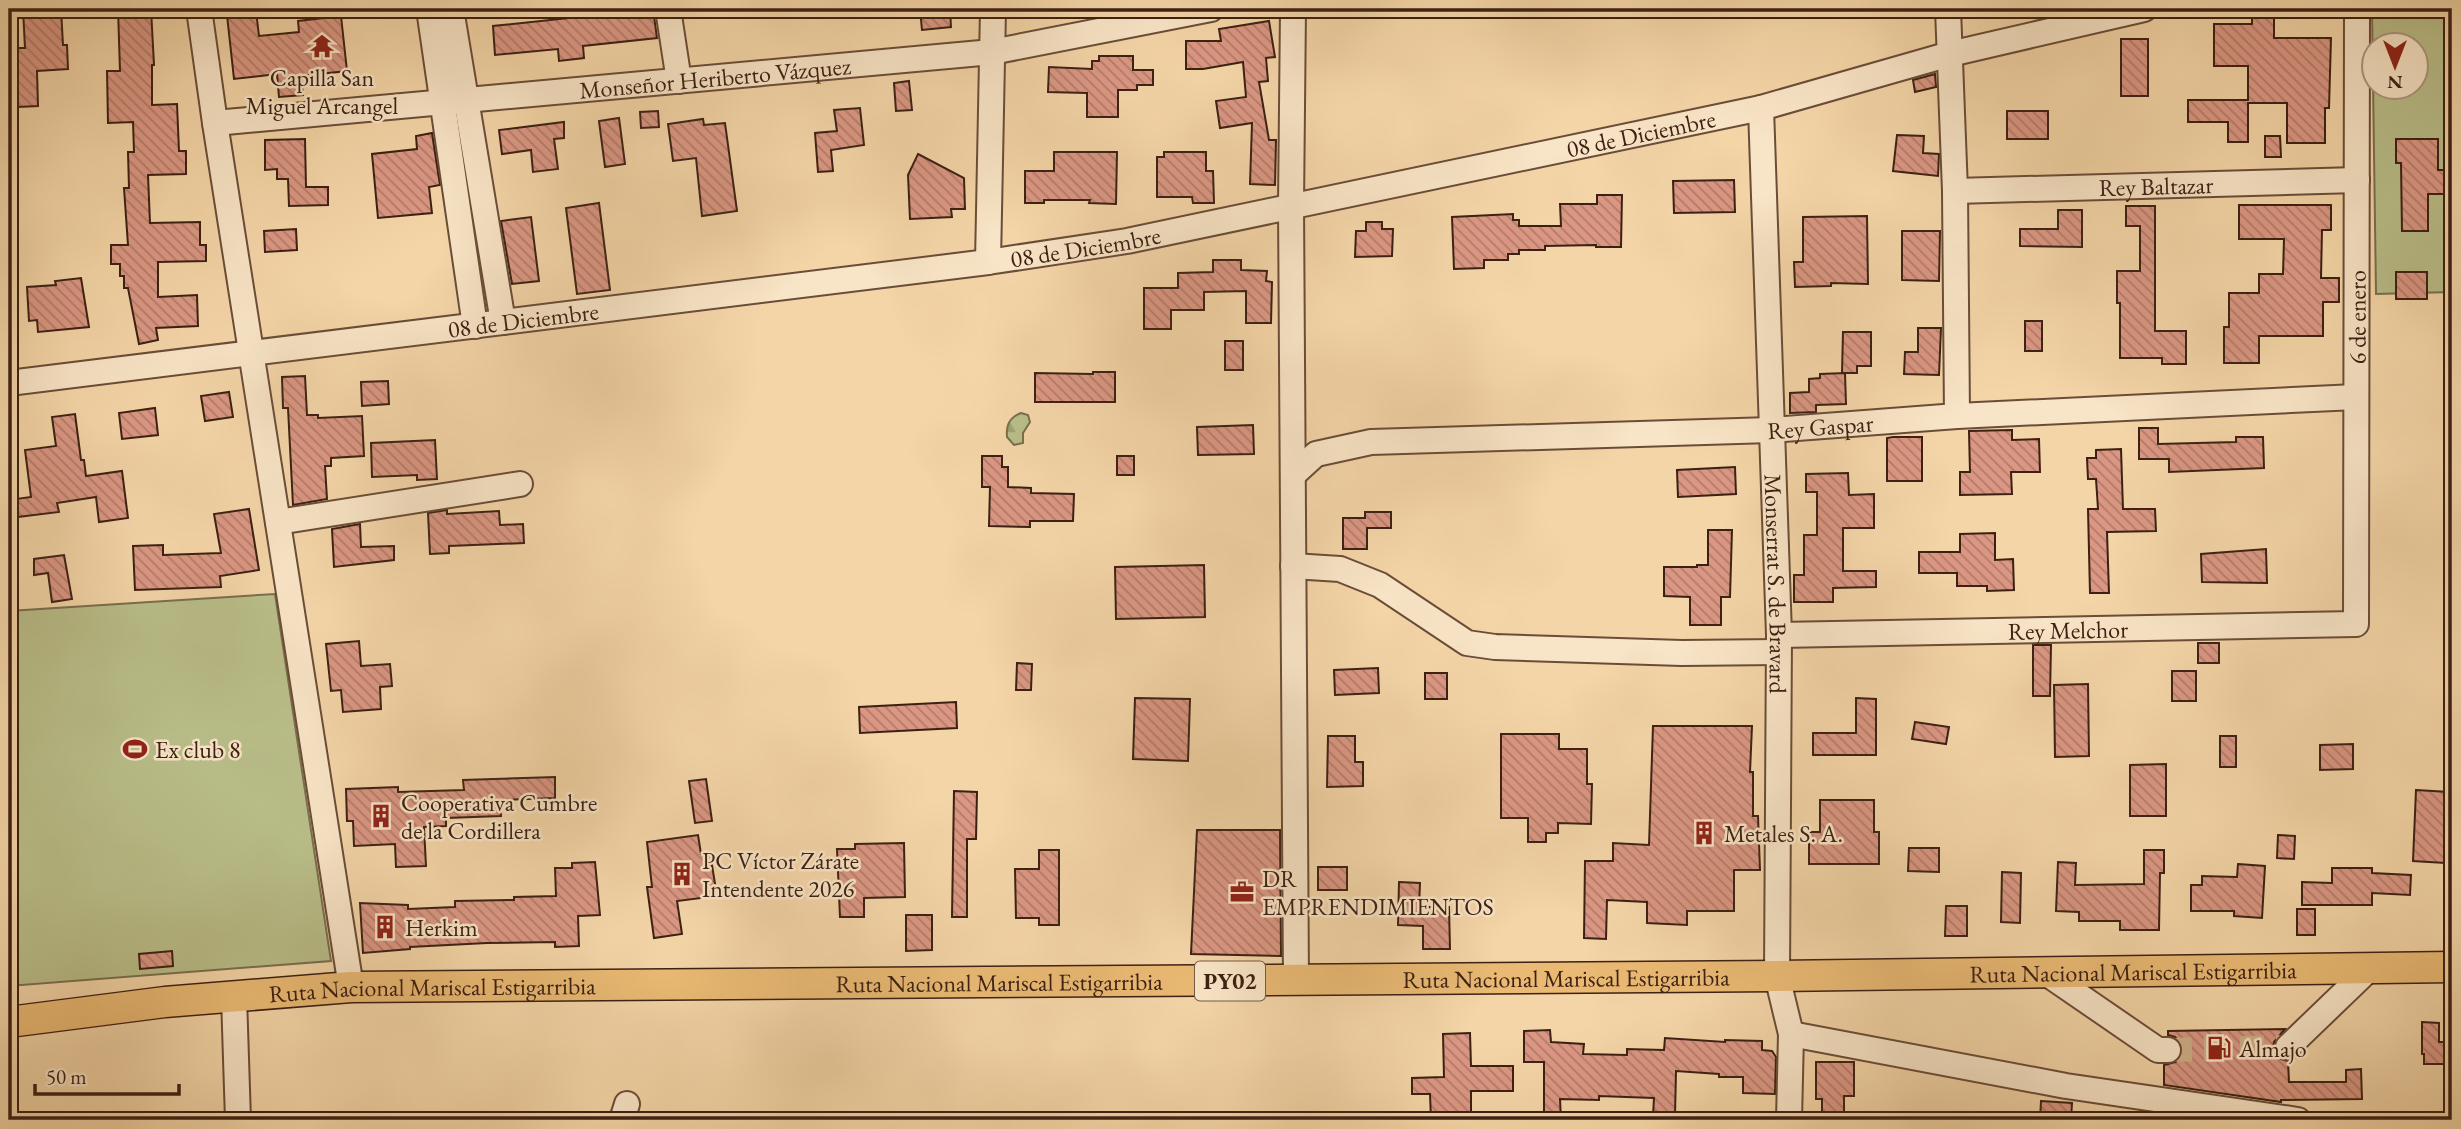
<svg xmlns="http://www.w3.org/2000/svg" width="2461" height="1129" font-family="'EB Garamond',serif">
<defs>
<pattern id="forest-firs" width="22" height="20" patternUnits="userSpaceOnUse" patternTransform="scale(1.75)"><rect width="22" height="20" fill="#b9be89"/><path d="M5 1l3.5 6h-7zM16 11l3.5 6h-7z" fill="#a0a375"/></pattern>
<pattern id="building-back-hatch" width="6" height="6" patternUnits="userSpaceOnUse" patternTransform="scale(1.75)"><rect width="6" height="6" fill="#db9783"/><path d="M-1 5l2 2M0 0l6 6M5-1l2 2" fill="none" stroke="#b37b6a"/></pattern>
</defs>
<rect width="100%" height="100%" fill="#f4d5a7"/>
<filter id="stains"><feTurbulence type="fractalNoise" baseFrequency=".00286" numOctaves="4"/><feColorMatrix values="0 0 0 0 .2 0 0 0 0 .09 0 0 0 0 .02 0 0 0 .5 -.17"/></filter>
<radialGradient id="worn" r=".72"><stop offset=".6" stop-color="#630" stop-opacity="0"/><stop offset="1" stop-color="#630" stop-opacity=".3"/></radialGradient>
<!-- grass -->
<path fill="#b9be89" stroke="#7a6f4e" stroke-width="2" fill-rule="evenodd" d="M2372 9H2452V292L2376 294ZM2374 46H2416V88H2374Z
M275 594 331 961 9 986V611Z"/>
<!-- forest -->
<path fill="url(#forest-firs)" stroke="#7a6f4e" stroke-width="2" d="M1021 413 1028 415 1030 422 1023 433V443L1014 445 1007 437C1006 425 1009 418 1021 413Z"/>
<!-- building -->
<path fill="url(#building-back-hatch)" stroke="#3c2013" stroke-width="2" d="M23 9H61L63 45H67L68 69 37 71 38 106 18 107 17 72H11L10 48H25Z
M118 9H151L154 65H152V105L177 104 179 151H186V174L148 175 150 223 200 222V245H206V261L158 262V297L197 295 198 326 156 328 158 340 139 344 128 288H124V276H120V264H111V245H128L124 188H129L128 152H134L133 122 108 123 107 71H120Z
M653 9 657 38 583 46 584 58 559 61 558 49 495 55 493 26Z
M920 9H950L951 27 922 30Z
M256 11 259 36 299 32 298 21 341 16 347 71 301 76 303 95 279 97 277 74 234 79 227 15Z
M2252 17H2274V38H2331L2329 108H2325V143H2287V103H2248V142H2228V122H2188V100H2248V66H2214V24H2252Z
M1269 21 1275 57 1266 58 1268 81 1259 82 1269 140H1276L1275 185 1250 184 1252 123 1220 128 1216 101 1246 97 1243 62 1203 69H1186V41H1221L1219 29Z
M2121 39H2148V96H2121Z
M1099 56H1133V70H1153V85H1137V90H1118V117H1087V93L1048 92 1049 67 1092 69V61H1099Z
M1935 74 1936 87 1915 92 1913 80Z
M909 81 912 110 896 111 894 83Z
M860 108 864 145 831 150 833 171 818 172 815 133 837 131 834 110Z
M658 111 659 127 641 128 640 112Z
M2007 111H2048V139H2007Z
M619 118 625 164 605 167 599 121Z
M703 119 704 125 725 123 737 211 702 216 696 158 673 161 668 124Z
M564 122V138L554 139 558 169 533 172 531 150 502 154 499 130Z
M432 133 440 185 429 187 432 213 378 218 372 154 417 149 416 136Z
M1897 135 1924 136 1923 153 1939 154 1938 176 1893 171Z
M2265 136H2280L2281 157H2265Z
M305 139 306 187H328V205L289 206 288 179H277V169L265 170V140Z
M2396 139H2438V170H2445V194H2428V231H2402L2401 163H2396Z
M1054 152H1117L1116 204 1089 203 1090 200H1044V203H1025V171H1054Z
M1164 152H1206V171H1213L1214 203H1193L1192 197H1157V157H1164Z
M918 154 964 178 965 209H951L952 217 910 219 908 175Z
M1734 180 1735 212 1674 213 1673 181Z
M1597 195H1622L1621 247H1596V245L1545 246V250H1519V254H1508V260H1484V268L1454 269 1452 217 1513 214V220H1519V226H1561L1560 204H1597Z
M599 203 610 290 577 294 566 208Z
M2239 205H2331V230H2322L2321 278H2339V302H2323V336H2259V363H2224V327H2229V293H2259V274H2283L2284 239H2239Z
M2126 206H2155V331H2186V364H2162V358H2120V303H2117V271H2140V226H2126Z
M2058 210H2082V247L2020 246V229H2058Z
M1867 216 1868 284 1831 283V286L1795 287 1794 262H1803V217Z
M531 217 539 281 512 284 501 221Z
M1366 222H1382V229H1393L1392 256 1355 257 1356 231H1366Z
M296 229 297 250 265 252 264 231Z
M1902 231H1940L1939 281 1902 280Z
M1213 260H1241V270L1267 271 1266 281 1272 282 1271 323H1246V291L1204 292V310H1171V329H1144V288H1178V273L1213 272Z
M2396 272H2427V299H2396Z
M81 278 89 327 38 332 37 320 29 321 27 287 56 285 55 281Z
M2025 321H2042V351H2025Z
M1918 328H1941L1939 375 1904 374 1905 352H1918Z
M1843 332H1871V366H1857V373H1842Z
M1225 341H1243V370H1225Z
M1093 372H1115V402H1035V373L1093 374Z
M1845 373 1846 404 1816 405V412L1790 413V393L1809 392V379L1820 378V374Z
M305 376 307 415H318V418L362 416 364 456 331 458V466H325L327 499 293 505 288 408H283L282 377Z
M388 381 389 404 362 406 361 382Z
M229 392 233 417 205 421 201 396Z
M155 408 158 435 122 439 119 413Z
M75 414 81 460H84L86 476 122 471 128 518 99 522 96 497 57 503 59 512 9 518V500L31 497 25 450 56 446 52 417Z
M1253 425 1254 454 1198 455 1197 427Z
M2139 428H2158V444L2236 442V437H2263L2264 468 2169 472V459H2139Z
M2012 430V440L2039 439 2040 472H2011L2012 494 1960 495V472H1970L1969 431Z
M1893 437H1922V481H1887V438Z
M435 440 437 479 417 480V475L372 477 371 443Z
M2121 449 2123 509H2155L2156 531 2107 532 2109 593H2090L2088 509H2098L2096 479H2088L2087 458H2096V450Z
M982 456H1002V467H1008V487L1031 488V493L1074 494 1073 521H1030V527L989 526 990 487H982Z
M1117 456H1134V475H1117Z
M1735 467 1736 494 1678 497 1677 470Z
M1848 473 1849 495 1874 494V528H1843V571H1876V587L1833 588V602H1794V575H1804V535H1817V492H1806V474Z
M249 509 259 570 220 576 221 587 135 590 133 546 163 545V555L221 553 214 514Z
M447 510V514L499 511 500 525 523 524 524 543 449 546V553L430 554 428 513Z
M1365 512H1391V528H1367V549H1343V518H1365Z
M360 524 361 547 394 546V560L334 567 332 529Z
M1708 530H1732L1730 597H1721V625H1690V597L1664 596V567H1697V565H1708Z
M1995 533V560L2013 559 2014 590 1987 591V586H1957V573H1919V552H1960V534Z
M2266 549 2267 583 2202 582 2201 554Z
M64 555 72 599 52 602 48 573 34 575V559Z
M1204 565 1205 617 1116 619 1115 567Z
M359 641 361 666 390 664 392 686 380 687 381 709 343 712 341 690 331 691 326 644Z
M2198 643H2219V663H2198Z
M2033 645H2051L2050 696H2033Z
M1017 663 1032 664 1031 690H1016Z
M1378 668 1379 693 1335 695 1334 670Z
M2172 671H2196V701H2172Z
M1425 673H1447V699H1425Z
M2088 684 2089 756 2055 757 2054 685Z
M1135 698 1190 699 1188 761 1133 759Z
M1856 698 1876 699V755H1813V733H1856Z
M956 702 957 728 860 733 859 707Z
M1915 722 1949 727 1946 744 1912 739Z
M1653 726H1752L1750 772H1753V816H1758L1760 870H1734V911H1687V925L1647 923V902L1607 900 1606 939 1584 938 1585 861H1613V843L1649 845Z
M1501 734H1559V749H1587V784H1592L1591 824 1558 823V833H1546V842H1528V818H1501Z
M1328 736H1355V762H1363V786L1327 787Z
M2220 736H2236V767H2220Z
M2353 744V769L2320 770V745Z
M2166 764V816H2130V765Z
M555 777V798L500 800 501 816 446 818V826L424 827 426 866 396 867 395 844 354 846 353 821H347L346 789 398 787V792L464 790 463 780Z
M706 779 712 821 695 823 689 781Z
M2416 790 2449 792 2445 863 2413 861Z
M954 791 977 792 976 839H967V917H952Z
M1820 800H1874V832H1879V864H1809V832H1820Z
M1197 830H1280L1281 956 1191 954Z
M698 835 701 854 710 853 717 896 677 901 682 934 654 938 647 887H652L647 842Z
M2278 835 2295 836 2294 859 2277 858Z
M904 843 905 897 864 898V917H840L837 849H855V844Z
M1909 848H1939V872L1908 871Z
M1039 850H1059V925H1039V918H1016L1015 869H1039Z
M2144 850H2164V873H2160L2159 930H2120V921H2079V912L2056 911 2058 862 2076 863 2075 885 2144 884Z
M595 862 600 915 578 916 579 946 555 947V942L487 943 410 947V949L363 953 360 903 408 905V909L455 907V901L514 900V897L556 896 555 868H572V863Z
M2238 864 2265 866 2262 918 2234 916V911H2191V885H2202V876L2237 877Z
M1318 867H1347V890H1318Z
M2332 868H2372V873L2411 875 2410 895 2372 893V905H2302V882L2332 883Z
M2002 872 2021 873 2020 923 2001 922Z
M1399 882 1420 883 1419 907H1449L1450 949H1423V926L1398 925Z
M1946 906H1967V936H1945Z
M2297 909H2315V935H2297Z
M906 915H932V950L906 951Z
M172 951 173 966 140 969 139 954Z
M2422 1022 2439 1023V1042H2452V1064H2424V1054H2422Z
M2285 1029 2274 1042 2273 1050 2278 1058 2288 1061 2289 1082H2346V1070L2361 1069 2362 1099 2281 1100V1102L2164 1085V1065L2176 1062 2183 1051 2180 1042 2175 1037 2168 1035V1031Z
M1550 1030 1551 1042 1584 1044 1583 1054 1627 1055V1049L1664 1050 1665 1038 1725 1042V1040L1762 1041V1050L1772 1051 1776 1057 1775 1094 1743 1093V1077H1719V1074L1676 1071 1675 1116H1653L1654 1098 1599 1096V1100L1560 1099 1561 1120H1544V1062H1524V1031Z
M1470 1033 1471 1066H1513V1091H1471V1120H1431L1430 1094H1412V1078L1444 1077 1443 1034Z
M1816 1062H1854V1096H1844V1114H1822V1099H1816Z
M2041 1101 2072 1103 2071 1120H2040Z"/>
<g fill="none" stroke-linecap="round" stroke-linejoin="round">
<!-- minor-tunnel -->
<path stroke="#cfb189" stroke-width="24" stroke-dasharray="24 12" stroke-linecap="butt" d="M2168 1050 2288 1047"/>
<!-- minor casing -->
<g stroke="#6a4d38" stroke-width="28">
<g id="minor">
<path d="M199 9 215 123 351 987"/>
<path d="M429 9 475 326"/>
<path d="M451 9 503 322"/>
<path d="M668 9 679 81"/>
<path d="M1293 9 1291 205 1296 981"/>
<path d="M1948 9 1955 191 1957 416"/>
<path id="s1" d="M1761 108 1779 635 1777 976 1791 1034 1789 1120"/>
<path id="s2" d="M215 123 992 52 1211 9"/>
<path id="s3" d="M1955 191 2357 180"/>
<path d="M988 262 993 9"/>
<path id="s4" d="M9 383 988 262 1127 241 1761 108 1950 54 2144 9"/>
<path id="s5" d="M1293 475 1316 454 1371 442 1771 430 1957 416 2356 397"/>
<path d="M278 522 520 484"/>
<path d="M1293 566 1340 569 1380 585 1467 643 1495 647 1682 653 1778 652"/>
<path id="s6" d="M1779 635 2356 624 2357 9"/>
<path d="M2046 973 2158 1050H2168"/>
<path d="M234 997 238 1120"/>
<path d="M1791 1034 2066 1086 2298 1120"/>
<path d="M2288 1047 2369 969"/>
<path d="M622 1120 627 1104"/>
</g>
</g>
<!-- major casing -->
<g stroke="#3c2013" stroke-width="33">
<g id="major">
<path id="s7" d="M9 1022 165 1002 351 987 1777 976 2452 967"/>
</g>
</g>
<!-- minor -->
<use href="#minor" stroke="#f8e4c6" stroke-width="24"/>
<!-- major -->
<use href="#major" stroke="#eaba74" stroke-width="30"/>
</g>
<!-- icons -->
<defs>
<g id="temple-bare" transform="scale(1.89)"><path d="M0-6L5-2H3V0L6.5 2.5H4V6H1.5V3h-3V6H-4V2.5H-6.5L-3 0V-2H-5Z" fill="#8f2418" stroke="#f8e4c6" stroke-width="2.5" paint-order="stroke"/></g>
<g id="stadium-bare" transform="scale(1.89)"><path d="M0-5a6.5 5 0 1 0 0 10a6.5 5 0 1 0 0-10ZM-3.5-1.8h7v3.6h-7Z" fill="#8f2418" stroke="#f8e4c6" stroke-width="2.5" paint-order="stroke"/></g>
<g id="building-bare" transform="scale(1.89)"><path d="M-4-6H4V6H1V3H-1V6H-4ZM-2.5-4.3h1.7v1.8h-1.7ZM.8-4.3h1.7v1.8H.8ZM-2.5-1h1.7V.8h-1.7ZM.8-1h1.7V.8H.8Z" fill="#8f2418" stroke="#f8e4c6" stroke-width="2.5" paint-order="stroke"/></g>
<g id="office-bare" transform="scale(1.89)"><path d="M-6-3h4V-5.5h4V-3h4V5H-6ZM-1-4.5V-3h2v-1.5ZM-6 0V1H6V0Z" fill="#8f2418" stroke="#f8e4c6" stroke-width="2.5" paint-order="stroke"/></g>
<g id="fuel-bare" transform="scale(1.89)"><path d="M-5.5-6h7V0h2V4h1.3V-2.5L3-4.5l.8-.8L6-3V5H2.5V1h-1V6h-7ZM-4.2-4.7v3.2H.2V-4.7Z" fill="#8f2418" stroke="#f8e4c6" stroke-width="2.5" paint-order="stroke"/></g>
</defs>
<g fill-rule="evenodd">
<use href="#temple-bare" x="322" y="46"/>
<use href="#stadium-bare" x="135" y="749"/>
<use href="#building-bare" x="381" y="816"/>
<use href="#building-bare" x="1704" y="833"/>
<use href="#building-bare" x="682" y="874"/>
<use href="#office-bare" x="1242" y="892"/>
<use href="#building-bare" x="385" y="927"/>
<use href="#fuel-bare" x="2219" y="1048"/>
</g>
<g text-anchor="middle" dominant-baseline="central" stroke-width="5" stroke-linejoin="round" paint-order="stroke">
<!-- shield labels -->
<rect fill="#f8e4c6" stroke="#745b49" stroke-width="2" x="1195" y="961.5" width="70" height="39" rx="5"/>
<g font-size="23" font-weight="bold" fill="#3c2013">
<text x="1230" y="981">PY02</text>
</g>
<!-- poi labels -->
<g font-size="24" fill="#3c2013" stroke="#f8e4c6" text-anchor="start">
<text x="322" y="77" text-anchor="middle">Capilla San<tspan x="322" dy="28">Miguel Arcangel</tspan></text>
<text x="155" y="749">Ex club 8</text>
<text x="401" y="802">Cooperativa Cumbre<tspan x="401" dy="28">de la Cordillera</tspan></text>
<text x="1724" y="833">Metales S. A.</text>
<text x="702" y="860">PC Víctor Zárate<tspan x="702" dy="28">Intendente 2026</tspan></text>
<text x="1262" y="878">DR<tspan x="1262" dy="28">EMPRENDIMIENTOS</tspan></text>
<text x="405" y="927">Herkim</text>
<text x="2239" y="1048">Almajo</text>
</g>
<!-- street labels -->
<g font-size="24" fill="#3c2013" stroke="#f8e4c6">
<text stroke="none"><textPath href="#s2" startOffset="502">Monseñor Heriberto Vázquez</textPath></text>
<text stroke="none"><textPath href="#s4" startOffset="1652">08 de Diciembre</textPath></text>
<text stroke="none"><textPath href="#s3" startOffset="201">Rey Baltazar</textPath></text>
<text stroke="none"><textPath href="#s4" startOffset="1085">08 de Diciembre</textPath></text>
<text stroke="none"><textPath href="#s6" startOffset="884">6 de enero</textPath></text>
<text stroke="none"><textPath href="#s4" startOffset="518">08 de Diciembre</textPath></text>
<text stroke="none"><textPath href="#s5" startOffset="537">Rey Gaspar</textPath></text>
<text stroke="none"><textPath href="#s1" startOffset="476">Monserrat S. de Bravard</textPath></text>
<text stroke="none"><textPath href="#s6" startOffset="289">Rey Melchor</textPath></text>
<text stroke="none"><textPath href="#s7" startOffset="2126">Ruta Nacional Mariscal Estigarribia</textPath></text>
<text stroke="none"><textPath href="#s7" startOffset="1559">Ruta Nacional Mariscal Estigarribia</textPath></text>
<text stroke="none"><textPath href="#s7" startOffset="992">Ruta Nacional Mariscal Estigarribia</textPath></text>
<text stroke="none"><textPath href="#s7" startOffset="425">Ruta Nacional Mariscal Estigarribia</textPath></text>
</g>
</g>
<!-- margin -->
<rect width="2461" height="1129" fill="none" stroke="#f4d5a7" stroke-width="35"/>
<rect x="10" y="10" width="2440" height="1108" fill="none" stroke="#3c2013" stroke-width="3.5"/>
<rect x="18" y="18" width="2426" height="1094" fill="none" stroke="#3c2013" stroke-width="2"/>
<!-- north arrow -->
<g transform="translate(2395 66) rotate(180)"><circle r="33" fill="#f8e4c6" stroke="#ad967e" stroke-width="2"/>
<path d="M0-5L12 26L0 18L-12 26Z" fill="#8f2418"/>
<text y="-10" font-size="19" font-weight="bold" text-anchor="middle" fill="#3c2013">N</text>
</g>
<!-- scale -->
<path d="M35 1084v10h144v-10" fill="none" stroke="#3c2013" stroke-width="3.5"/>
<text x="46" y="1084" font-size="21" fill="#3c2013" stroke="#f8e4c6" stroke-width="5" paint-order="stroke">50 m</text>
<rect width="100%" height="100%" filter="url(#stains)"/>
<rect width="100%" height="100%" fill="url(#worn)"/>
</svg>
